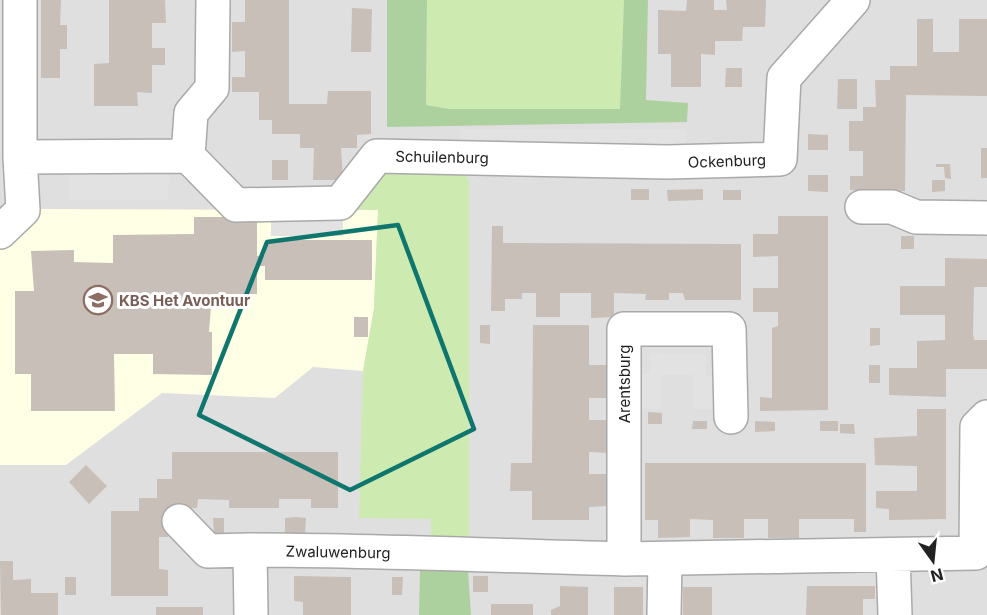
<svg xmlns="http://www.w3.org/2000/svg" width="987" height="615" font-family="Inter,sans-serif">
<rect width="100%" height="100%" fill="#f2efe9"/>
<!-- residential -->
<path fill="#e0dfdf" d="M0 0H987V615H0Z"/>
<!-- education -->
<path fill="#ffffe5" d="M41 209 378 210 374 309 363 371 313 367 275 398 162 393 66 465H0V250Z"/>
<!-- grass -->
<path fill="#cdebb0" d="M427 0H624L621 109H449L426 105Z
M385 166 462 169 469 181V542H431V519L359 518 363 371 374 309 378 210 342 209Z"/>
<!-- forest -->
<path fill="#add19e" d="M387 0H427L426 105 449 109H620L624 0H648L646 100 688 103 687 122 387 127Z
M420 569 468 571 471 615H419Z"/>
<!-- parking -->
<path fill="#e2e2e2" d="M460 129H686V151L460 152Z
M69 173H169L168 200H69Z
M271 212H343V236H271Z
M650 353 706 354V376H719V409H694V375H662L661 409H639L640 374 650 373Z"/>
<!-- building -->
<path fill="#c7bfb8" d="M41 0H61L60 25H67V49H60V78H41Z
M109 0H165L166 23H152V48H165V65H152V93L137 92 138 106H94V64L109 63Z
M245 0H289V104H327L328 91H371V134L357 135V148H341L343 180H313L314 148H300V134H272V120H259V92H232V77H245V51L232 52V22H245Z
M687 0H714V10H727L726 0H766L765 27H743L742 41H715V55L701 54V87H671V54H658V10L686 11Z
M352 8 372 9 371 52H351Z
M917 19H933V52H959V19H987V96L906 95 905 191 850 190V176H863V151H849V121H863V107H876L875 80H890V66H917Z
M726 68H742V87H725Z
M838 79H857V109H837Z
M808 134 828 135V150H808Z
M981 148H987V178H981Z
M272 160H288V180H272Z
M936 164H950L951 179 945 178 944 167H936Z
M808 175H828V192L808 191Z
M932 180H945V191L932 192Z
M631 189H649V200H631Z
M703 189V200L668 201 667 190Z
M723 190H741V200H723Z
M778 216H828V410L760 411V397L772 398V328L778 326V312H753V288H778V256L753 257V234H778Z
M194 217H257V256L265 255 266 240H372V280H265V266H257V294H212L209 332H212V375L153 374V354H114L115 411H31V374H15V291H34L31 251 74 250V262L113 263V235L194 234Z
M492 226H503V243L741 244V300H685L683 293H669V300H645L646 294 614 293V317L591 318V293H560V317H536V293H522V299H505V311H491Z
M901 236H914V249H901Z
M945 258 987 259V287H974L973 334 974 340H987V369H946V397L889 395V368H917V341L945 340V315H900V286H945Z
M354 317H368V337H354Z
M480 325H490V344L480 343Z
M533 325H589V365H607V398H589V420H607V453L589 452V474H606L607 506 589 507V520H532V491H510L511 463H532Z
M870 328H880V345L870 346Z
M869 365H880V383H869Z
M917 409H946V519L889 520V509L876 508V491H917V466L875 465 874 438 917 436Z
M648 412 662 413V424H648Z
M693 421H707V429H692Z
M755 421 775 422V431L755 432Z
M820 421H838V431H820Z
M840 424H854L855 434 840 433Z
M172 452H338V508H311V499H279V508H229V500L198 499 197 508H168V537H159V569L168 570V596H111V511H139V498H157V479H172Z
M645 463H866V532H854V519H799V538H768V519H744V538H713V520L690 519V537L658 538V520H645Z
M86 465 107 486 89 504 69 482Z
M296 517 306 518 305 536H285V518Z
M213 518H224V535L214 536Z
M0 561H13V580L31 579V593H58V615H1Z
M294 576 351 577V615H303V602L294 601Z
M473 576H488V592H473Z
M65 577H76V595H65Z
M392 577H403L402 595H392Z
M560 586 588 587V615H551V610L560 606Z
M807 586H875V599H863V615H806Z
M614 587H643V615H614Z
M683 587H712V615H683Z
M491 604H533V615H491Z
M156 607H203V615H156Z"/>
<g fill="none" stroke-linecap="round" stroke-linejoin="round">
<!-- street casing -->
<g stroke="#a9a9a9" stroke-width="36">
<path id="street" d="M188 156 191 113 212 88 213 0
M20 157 188 156 236 205 340 203 377 156 668 162 780 159 784 78 853 0
M862 207H892L916 217 987 218
M0 232 23 210 20 157V0
M731 417 729 329H624V559L976 553 977 427 987 417
M179 521 208 551 250 550
M893 555 895 615
M251 615 250 550C375 550 499 556 624 559
M664 615 665 559"/>
</g>
<!-- street -->
<use href="#street" stroke="#fff" stroke-width="33"/>
</g>
<!-- marked area -->
<path fill="none" stroke="#0f766e" stroke-width="4.5" stroke-linejoin="round" d="M398 225 474 429 350 490 199 415 267 242Z"/>
<!-- icons -->
<defs>
<g id="school-ring" transform="scale(1.5)"><circle r="9.5" fill="#fff" stroke="#8d6e63" stroke-width="1.5"/><path d="M0-5L7-2L0 1L-7-2ZM-4 1L0 2.5L4 1V4Q0 6-4 4Z" fill="#8d6e63"/></g>
</defs>
<g fill-rule="evenodd">
<use href="#school-ring" x="98" y="300"/>
</g>
<g text-anchor="middle" dominant-baseline="central" stroke-width="6" stroke-linejoin="round" paint-order="stroke">
<!-- street labels -->
<g font-size="15" fill="#222" stroke="#fff">
<text transform="translate(442 157) rotate(1)">Schuilenburg</text>
<text transform="translate(727 161) rotate(-2)">Ockenburg</text>
<text transform="translate(624 384) rotate(-90)">Arentsburg</text>
<text transform="translate(338 552) rotate(1)">Zwaluwenburg</text>
</g>
<!-- education labels -->
<g font-size="15" font-weight="bold" fill="#785e54" stroke="#fff" text-anchor="start">
<text x="119" y="300">KBS Het Avontuur</text>
</g>
</g>
<!-- north arrow -->
<g transform="translate(933 561) rotate(165)" stroke="#ffffff" stroke-width="4.5" paint-order="stroke">
<path d="M0-4.5L10 22L0 15L-10 22Z" fill="#222222"/>
<text y="-9" font-size="16" font-weight="bold" text-anchor="middle" fill="#222222">N</text>
</g>
</svg>
